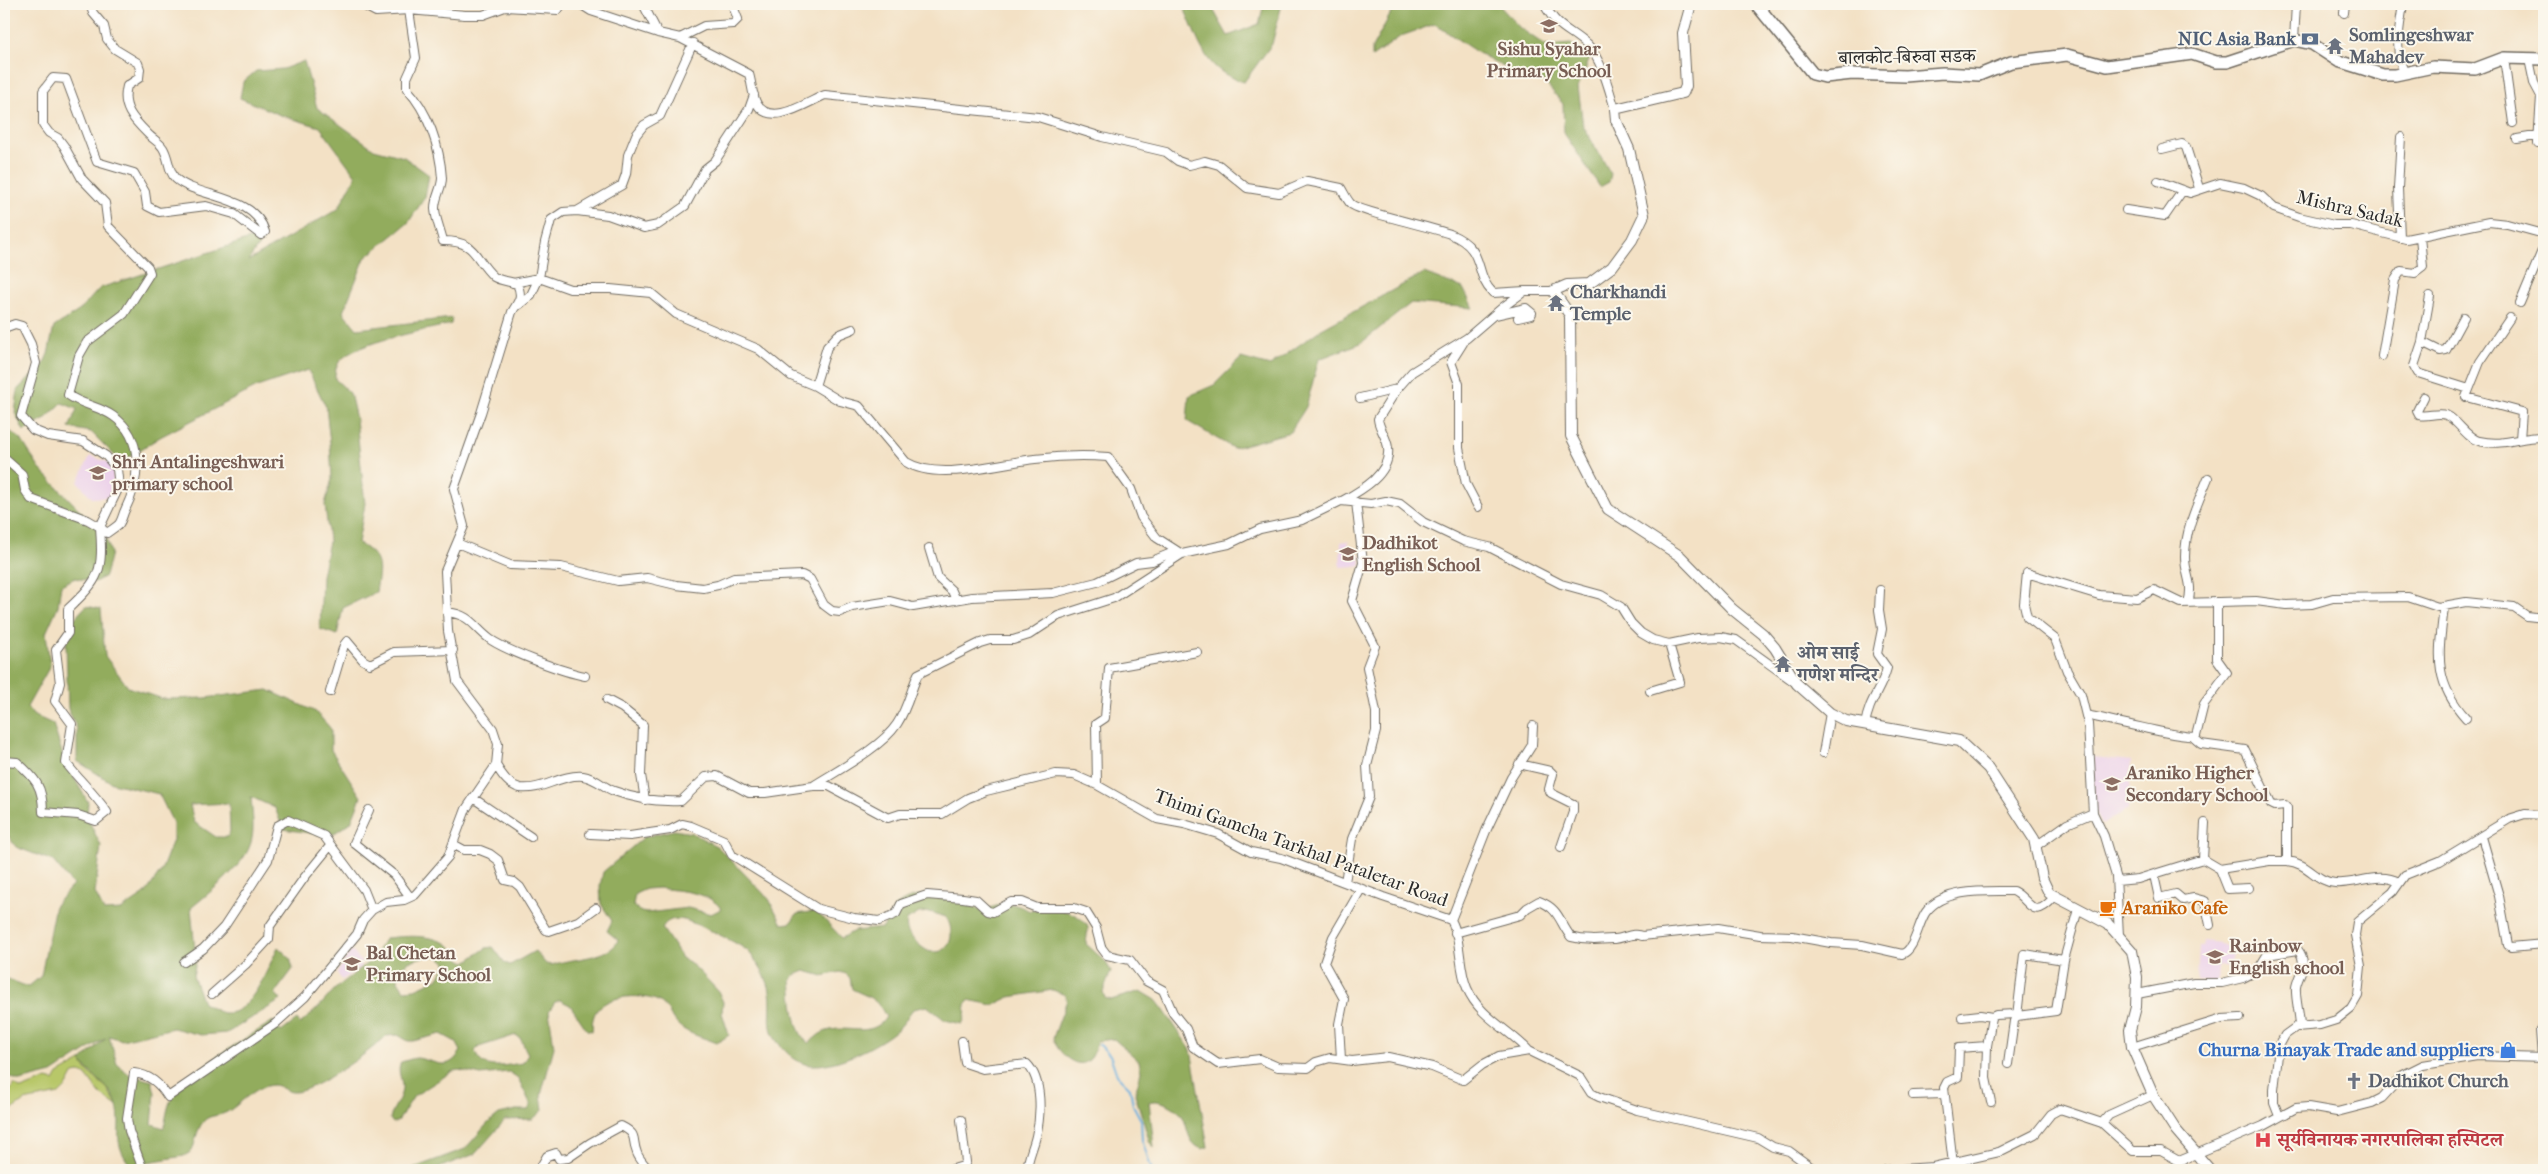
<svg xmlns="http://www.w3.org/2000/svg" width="2548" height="1174" font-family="'IM FELL French Canon','Noto Serif Devanagari',serif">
<rect width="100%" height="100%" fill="#fbf7ec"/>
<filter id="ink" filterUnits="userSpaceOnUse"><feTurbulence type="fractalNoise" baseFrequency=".02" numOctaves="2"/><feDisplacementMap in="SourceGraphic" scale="10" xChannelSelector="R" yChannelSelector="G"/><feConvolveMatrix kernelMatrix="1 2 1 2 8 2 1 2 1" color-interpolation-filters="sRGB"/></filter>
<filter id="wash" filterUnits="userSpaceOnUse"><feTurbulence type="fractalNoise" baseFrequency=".0096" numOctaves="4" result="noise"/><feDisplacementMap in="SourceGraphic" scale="20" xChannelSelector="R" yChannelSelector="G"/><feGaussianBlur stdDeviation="1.12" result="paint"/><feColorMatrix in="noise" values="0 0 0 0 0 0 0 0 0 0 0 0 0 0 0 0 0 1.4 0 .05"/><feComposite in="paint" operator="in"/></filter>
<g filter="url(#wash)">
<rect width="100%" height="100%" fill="#f3e1c5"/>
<!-- built -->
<path fill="#ecd1ea" d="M90 456 113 464 114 497 92 498 78 482Z
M1348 541 1349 547H1355L1357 554H1360L1361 566 1340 567 1341 542Z
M2093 757 2131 761 2128 809 2102 825 2094 807Z
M2204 941 2220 943 2234 949 2230 968 2218 966 2217 982 2197 981 2199 947H2203Z
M351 950 361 961V967L342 980 337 973Z"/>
<!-- green -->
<path fill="#b8c769" stroke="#72794a" d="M81 1061 87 1071 107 1088 118 1107 100 1094 85 1074 79 1072 74 1073 67 1086 59 1094 24 1101 10 1111 4 1122V1100L14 1084 21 1089 47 1079 54 1081 58 1074Z"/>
<!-- forest -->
<path fill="#92ac5d" stroke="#5e6c44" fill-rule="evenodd" d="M1182 4H1210L1228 36 1259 24 1264 4H1282L1272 44 1244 82C1202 71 1199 38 1182 4Z
M1396 4H1498L1520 28 1546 46 1571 44 1590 58 1578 87 1583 126 1611 174 1609 182 1600 187 1564 133 1563 104 1543 80 1514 73 1475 51 1435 24 1401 36 1372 57V48Z
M304 61 317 108 374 149 404 157 429 175 425 197 408 223 365 258 343 312 357 329 452 318 451 324C425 331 357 341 340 361 335 367 335 372 335 379L350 393 356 419 365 504 358 543C383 558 380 566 376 592L343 608 337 635 320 629 322 576 329 541 325 504 332 479 330 443 326 407 308 370 257 387 160 437 121 462 91 432 69 428 77 409 62 403 44 420 24 431 15 413 18 389 43 365 48 354 54 327 80 310 100 288 253 238 259 245 248 261 338 209 356 176 320 127 280 115 240 98 243 82 256 71 283 69Z
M1424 273 1463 288 1473 308 1411 303 1361 343 1319 359 1306 407 1290 432 1233 448 1187 421 1189 396 1214 385 1241 358 1270 366 1320 330Z
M4 427 21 439 39 468 105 536 111 553 105 576 95 582 75 578 61 585 58 606 46 633 50 666 27 707 33 715 53 724 65 762 88 802 87 817 101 846 95 893 104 911 121 910 145 894 161 871 173 840V823L159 794 112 783 77 761V729L68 709 66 644 73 620 86 606 101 609 105 656 128 687 163 699 205 698 268 690 316 712 331 729V750L361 797 351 822 330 836 283 829 275 808 251 797C252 813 256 833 249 848 240 869 209 893 191 908L196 961 193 976 203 1003C209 1006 217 1012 224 1013 251 1016 268 967 278 947L290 958 293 969 275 993 281 1000 227 1033 201 1035 173 1028 122 1040 109 1036 117 1064 130 1075 152 1081 155 1093 152 1124 164 1128C166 1119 167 1106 172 1098 186 1072 247 1038 273 1021L281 1032 297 1020 300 1024 318 1008 335 989 371 960 386 938C406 936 427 934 446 943 455 948 455 959 466 962L486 948 493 947 505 963 510 965 535 951 546 964 552 965C569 958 612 959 618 940L607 931 612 921 601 904 600 886 603 872 644 837 674 830 692 833 718 847 769 899 782 924 790 923 797 914 816 911 842 938 854 931 883 928C887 921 891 910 897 905 921 886 959 899 982 911 1004 903 1008 900 1030 911 1048 906 1078 909 1088 927L1086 944 1105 961 1111 971 1103 992 1105 998 1111 1000 1141 991 1156 1000 1163 1009 1191 1050 1208 1147 1202 1149C1187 1143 1189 1130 1183 1117 1177 1107 1159 1098 1149 1102L1154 1147 1150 1143 1135 1094 1141 1072 1139 1061 1114 1039 1097 1041C1094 1047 1095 1055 1089 1060 1076 1072 1056 1050 1053 1038L1067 1000 1065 995 1053 990 1010 997 993 1005 968 1000C963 1009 968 1015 962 1024L945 1020 927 1006 913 1009C908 1015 905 1022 899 1028 881 1045 827 1073 802 1063 792 1059 782 1048 776 1040 766 1024 773 1010 770 992 769 980 757 962 749 952 741 944 696 923 684 920 675 918 667 919 662 928L682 958 695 967 718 991 723 1002 722 1013 729 1035 717 1043C703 1037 689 1035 678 1025 670 1018 668 1005 658 1001 641 993 598 994 593 1019 592 1022 593 1027 592 1031L587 1030 570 1005 560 1000 555 1002 549 1011 554 1047 541 1095 543 1110 533 1119 505 1120 475 1154 433 1170H408L465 1149 488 1123 499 1114 516 1110H528L531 1105 518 1078 509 1072 481 1075 459 1070 453 1071 414 1096 398 1121 393 1123 390 1119C392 1108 401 1100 402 1089 403 1079 396 1072 401 1062 406 1061 412 1058 417 1058 435 1060 447 1074 461 1051L456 1042 441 1034 413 1041H408L398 1035 386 1036C373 1050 313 1092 295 1092 287 1093 280 1085 273 1085 254 1086 241 1104 227 1112 218 1117 209 1114 203 1122 196 1131 196 1141 192 1151L184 1156 130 1165C111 1140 123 1131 117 1106 113 1086 91 1077 81 1061L106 1038 52 1073 20 1081 4 1075V982L8 979 28 987 41 976 55 905 73 885 53 861 16 847 4 830ZM229 803 230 832 227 837H216L194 822 190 805ZM659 888C678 891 710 891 721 909L711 914 688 908 647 913 641 912 633 905 635 894 646 889ZM930 912 946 917C955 930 953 954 932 952 925 952 911 938 908 932 906 928 906 924 907 920L919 913ZM427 956C436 956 441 956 447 964L437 979 415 989 404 990 398 981C398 963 412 960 427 956ZM805 971 823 976 840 972 846 974 850 978 852 989C870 998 876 997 886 1017 872 1040 845 1023 824 1032 818 1034 814 1040 808 1043 793 1031 793 998 791 980L795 975ZM516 1035 520 1038 528 1054 523 1063C505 1065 481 1073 475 1051L479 1047Z"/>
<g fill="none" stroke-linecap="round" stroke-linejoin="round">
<!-- stream -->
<path stroke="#66afde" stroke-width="2" d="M1099 1044 1110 1055 1117 1075 1130 1088 1133 1105 1141 1120 1142 1140 1152 1170"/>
</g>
</g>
<g filter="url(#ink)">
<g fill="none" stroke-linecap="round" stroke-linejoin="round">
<!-- minor casing -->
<g stroke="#716b61" stroke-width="10">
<path id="minor" d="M361 4 376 12 409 10 465 15H483L505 7 558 10 562 4
M580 4 591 11 658 33 680 38 749 74C752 83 752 96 757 104 771 128 809 101 825 95L1038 117 1102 137 1166 152 1178 161 1189 165 1205 161 1219 165 1247 188 1279 193 1307 181 1341 188C1344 193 1347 200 1351 204 1360 212 1432 227 1450 234 1488 250 1472 272 1493 293L1525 291
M643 4 658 33
M1544 4C1559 31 1569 28 1588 46 1602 60 1609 90 1615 109
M2403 4C2400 26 2393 52 2405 73
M2403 4H2443
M4 5 5 4
M2344 13 2345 4
M680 38 704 26 733 24 738 19 732 4
M2294 40 2296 4
M2504 58 2513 123
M2529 59 2534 83 2541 96 2538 143
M2517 139 2542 135
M2162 149 2182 144 2186 147 2199 188
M2158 181 2190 193 2220 183 2244 188 2261 196 2274 208 2299 217 2334 225H2351L2406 239 2489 222 2507 224 2544 234
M2126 210 2165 216 2183 190
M577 211 622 185 626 174 628 155 636 135 644 125 660 116 693 43
M2400 238 2398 188 2401 137
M513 283 539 278 570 289H610L651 293 676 314 758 349 791 376 815 386 840 401 859 406 906 462C938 482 998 463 1035 459 1059 456 1083 455 1108 457L1131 489 1141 517 1157 538 1182 554 1229 544 1260 529 1302 520 1341 501 1371 504 1386 501 1400 504 1423 522 1463 541 1489 547 1561 584 1601 595 1621 607 1631 623 1641 633 1653 640 1669 644 1698 638 1721 637 1736 640 1793 681
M2430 296 2422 342 2414 366 2418 373 2469 389
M2520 303 2544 246
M519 305 531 295 539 278 545 242 551 220 563 212 577 211 608 215 644 228 658 225 685 206 705 169 715 161 749 109 754 95
M1495 315 1526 308 1532 313 1531 315 1518 318
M2510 318 2480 362 2466 397 2522 412 2520 439
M4 328 15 324 22 326 31 344 36 363 21 416 33 430 48 436 83 441 106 456 117 469 119 487 100 527 107 533C111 530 116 527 119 524 122 520 123 514 125 510 140 480 145 438 113 416 99 406 82 405 68 395L79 356 87 342 124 314 150 273 148 267 108 226 105 203 82 179 64 146 58 138 49 133 43 125V91L53 78 66 79 97 162 134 173 145 192 147 206 159 212 206 206 234 214 261 235 265 232C255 195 198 198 176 179 168 172 169 157 163 148 160 143 153 139 149 135 134 120 121 108 127 86L139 78 140 69 138 63 115 49 107 39 104 26 93 13 90 4
M2422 342 2440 351 2446 350 2464 317
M1463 343 1451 362 1459 384V448L1466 484 1478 507
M2382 356 2395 280 2401 271 2415 273 2423 267 2420 237
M815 386 827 347 838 335 853 329
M2424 397 2417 411 2419 415C2428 417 2437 412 2446 415 2459 421 2465 437 2479 441 2506 447 2520 436 2544 437
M1360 398 1397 389
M4 458 22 474 25 490 31 499 88 520 100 527C103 571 101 578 68 609V633L56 650 60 683 55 701 72 724 66 763C79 780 95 794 107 812L96 821 78 815 43 812C43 786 35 778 17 762L4 761
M1342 501C1362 490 1391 474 1388 448 1387 437 1379 429 1378 419L1397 389 1412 372 1467 338 1503 307 1525 291H1553
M457 543 510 565 561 567 618 581 647 578 676 585 703 588 718 585 734 578 802 575 810 579 824 605 832 611 840 612 852 607 890 601 913 607 972 597 1053 593 1097 582 1136 563 1152 561 1176 551
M929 548 938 578 952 591 956 600
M2188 603C2194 583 2185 576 2185 557 2185 529 2198 503 2208 478
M2444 607C2439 652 2432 681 2466 718
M447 612C472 615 473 627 491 640 510 652 563 672 585 676
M1650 691 1680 682 1669 644
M330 692 344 645 347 641 363 660 370 664 394 652 453 650
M607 700 622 708 643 725 641 775 645 800
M2086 715C2102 718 2189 740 2196 736L2204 704 2227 673 2217 659V602
M1865 725C1869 699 1881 691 1887 668L1877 654 1882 629 1879 610 1880 590
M2194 738 2201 744 2245 750 2271 804 2275 806 2285 805 2287 808V861H2269L2220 869
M1823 753 1830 713
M1519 764 1550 771 1553 774 1549 789 1551 793 1573 804V812L1561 847
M496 765C501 774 509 786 520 788 542 791 561 774 583 776 596 778 603 787 614 791 635 799 658 802 681 801L706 777 717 776 749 793H765L813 786H829L888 818 900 814H942L968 798 986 791 1056 774 1074 775 1097 785 1157 819 1184 824 1218 834 1251 852 1281 858 1383 897 1451 920C1462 940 1458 967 1467 988 1479 1017 1509 1029 1529 1051
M1097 785 1096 724 1105 718 1109 668 1197 652
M813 786C838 770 881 748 897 724 907 709 911 690 918 674L980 643 990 640H1013L1029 635 1058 616 1114 598 1182 554
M473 798 531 837
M369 810 354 843 394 875 410 897
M590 834 630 836 670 830 682 824 691 826 724 840 732 855 818 909 854 918 879 921 896 914 901 904 927 895 963 898 976 900 988 911 993 912 1011 902H1022L1037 908H1074L1086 912 1096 928 1101 947 1107 955 1130 960 1146 981 1163 990 1173 1013 1186 1029 1193 1047 1218 1064 1260 1059 1278 1067 1308 1068 1316 1062 1330 1058 1352 1061 1388 1057 1432 1067 1463 1080 1482 1065 1499 1056 1529 1051 1580 1076 1591 1093 1599 1097 1637 1110 1758 1138 1773 1147 1789 1151 1815 1170
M2482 837 2499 896 2508 945 2511 947 2544 944
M453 844 464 850H480L490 854 498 860 505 880 514 882 520 887 546 930 549 931 578 921 596 908
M2036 846 2067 824 2093 813
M2203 859 2205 823
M2287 861C2309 863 2316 882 2335 883 2357 885 2378 871 2399 882
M2154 875 2159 898 2176 894 2183 900 2194 898 2205 901 2210 925
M2117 881 2138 879 2203 859 2220 869 2228 889 2249 888
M1345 882 1352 839 1369 797 1367 766 1376 731V712L1367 667 1375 646 1352 601 1363 563 1356 502
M1451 920 1486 831 1511 778 1532 745 1533 726
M1455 933 1520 915 1527 908 1539 901C1560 909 1559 922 1571 937 1585 941 1599 940 1615 939 1625 938 1633 932 1642 936L1718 928 1760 935 1792 936 1831 943 1862 945 1902 954C1915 950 1918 923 1926 912 1943 888 1987 891 2013 891 2030 899 2032 923 2054 897
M2119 936 2116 876 2104 836 2093 813 2088 724 2081 695 2067 671 2055 639 2027 617 2024 604 2027 573 2099 595 2137 598 2154 590 2181 603 2256 601 2286 605 2312 604 2333 598 2408 597 2438 607 2466 602 2514 607 2527 616 2544 618
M2064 960 2024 954 2017 1016 2056 1011 2064 960 2078 909
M184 962 203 949 224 927 268 860 277 826 288 820 324 836 364 890 372 910
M212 994 246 964 269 939 270 926 304 878 330 846
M2137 994 2194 983H2222L2243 978 2258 970 2267 955 2298 950C2309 964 2298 975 2296 987 2295 999 2300 1014 2300 1027
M1962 1017 1980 1015 1992 1017
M962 1041 965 1063 983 1069 1027 1064C1043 1080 1041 1116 1036 1136 1033 1149 1028 1157 1027 1170
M1987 1046 1986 1078 1991 1102
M2132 1047 2222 1019 2240 1018
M2542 1058 2540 1030 2544 1023
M1341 1059 1339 1024 1344 999 1324 963 1333 937 1361 889
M2008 1064 2014 1021 2017 1016
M1913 1095 1944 1094
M2279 1116 2274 1103V1090L2279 1046 2285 1035 2296 1027 2320 1025 2336 1020 2351 1008 2358 996 2361 966 2355 935 2357 922 2393 892 2405 875 2440 861 2509 819 2525 814 2544 815
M2102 1123 2109 1115 2153 1095
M2179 1161 2263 1126 2296 1108 2308 1107 2337 1112 2372 1103 2382 1098 2403 1075 2423 1065 2477 1056 2544 1058
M1953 1164 1944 1088 1947 1082 1958 1077 1959 1048 1987 1046 1992 1017 1996 1015 2015 1014
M143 1170 129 1131 127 1118 134 1073C150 1075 159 1083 168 1097L275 1024 305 997 357 934 363 920 372 910 386 902 404 900 415 895 448 857 466 809 496 765 498 744 493 729 457 681 448 631 445 571 464 526 454 489 481 413 512 312C519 301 523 296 517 284 510 281 500 281 494 277 473 258 478 241 443 241 441 231 435 218 435 208 435 197 442 188 442 178 440 147 428 111 407 89V78L416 58 409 10
M539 1170 547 1156 556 1153 559 1159 568 1158 590 1143 621 1126C639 1135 631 1138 637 1153 639 1159 645 1165 649 1170
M950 1170 963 1166 966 1162 961 1120
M1886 1170 1933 1167 1999 1152 2035 1134 2051 1114 2060 1109 2102 1123 2133 1151H2161L2179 1161"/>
</g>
<!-- tertiary casing -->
<g stroke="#716b61" stroke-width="12">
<path id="tertiary" d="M1691 4 1683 33 1686 86 1683 93 1615 109 1616 120 1629 149 1644 215 1632 240 1612 267 1589 284 1567 285 1553 291 1570 315 1571 436 1608 509 1680 556 1732 609 1763 634 1775 648 1797 684 1830 713 1846 721 1959 741 1988 768 2034 839 2042 878 2049 893 2108 924 2132 951 2137 977 2136 1007 2130 1030 2132 1047 2153 1095 2175 1129 2210 1170"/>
</g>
<!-- secondary casing -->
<g stroke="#716b61" stroke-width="14">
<path id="secondary" d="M1756 4 1813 74 1825 77 1852 74 1905 76 1943 73 1979 75 2011 62 2067 55 2107 66 2192 54 2216 62H2227L2294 40 2312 44 2338 61 2383 75H2395L2433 67 2475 69 2504 58 2544 59"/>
</g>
<!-- minor -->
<use href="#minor" stroke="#fff" stroke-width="8"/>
<!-- tertiary -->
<use href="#tertiary" stroke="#fff" stroke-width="10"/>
<!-- secondary -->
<use href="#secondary" stroke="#fff" stroke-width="11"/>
</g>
</g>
<!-- icons -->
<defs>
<g id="school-bare" transform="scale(1.35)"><path d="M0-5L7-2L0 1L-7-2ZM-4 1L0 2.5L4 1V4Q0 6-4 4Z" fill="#8d6e63" stroke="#fbf7ec" stroke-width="2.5" paint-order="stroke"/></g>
<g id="bank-bare" transform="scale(1.35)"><path d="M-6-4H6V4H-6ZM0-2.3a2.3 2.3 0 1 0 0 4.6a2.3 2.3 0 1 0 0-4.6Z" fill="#5c6f8a" stroke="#fbf7ec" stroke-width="2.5" paint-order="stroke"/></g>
<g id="temple-bare" transform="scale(1.35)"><path d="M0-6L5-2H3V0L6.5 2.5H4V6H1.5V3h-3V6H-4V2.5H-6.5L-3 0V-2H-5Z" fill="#6b7280" stroke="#fbf7ec" stroke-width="2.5" paint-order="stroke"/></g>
<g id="cafe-bare" transform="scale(1.35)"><path d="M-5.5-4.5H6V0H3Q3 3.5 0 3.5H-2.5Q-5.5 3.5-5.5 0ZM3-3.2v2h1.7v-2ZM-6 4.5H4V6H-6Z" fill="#e8710a" stroke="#fbf7ec" stroke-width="2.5" paint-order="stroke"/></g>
<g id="shop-bare" transform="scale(1.35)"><path d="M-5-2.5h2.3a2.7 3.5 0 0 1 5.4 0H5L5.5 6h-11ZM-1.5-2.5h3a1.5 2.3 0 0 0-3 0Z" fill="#3f7fe0" stroke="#fbf7ec" stroke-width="2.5" paint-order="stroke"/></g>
<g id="church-bare" transform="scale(1.35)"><path d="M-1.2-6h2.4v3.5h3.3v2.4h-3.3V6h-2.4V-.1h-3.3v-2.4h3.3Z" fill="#6b7280" stroke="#fbf7ec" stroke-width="2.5" paint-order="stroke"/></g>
<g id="hospital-bare" transform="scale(1.35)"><path d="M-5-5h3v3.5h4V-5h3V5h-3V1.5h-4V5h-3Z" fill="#e0444e" stroke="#fbf7ec" stroke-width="2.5" paint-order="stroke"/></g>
</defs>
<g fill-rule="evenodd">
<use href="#school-bare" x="1549" y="26"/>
<use href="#bank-bare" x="2310" y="39"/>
<use href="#temple-bare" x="2335" y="46"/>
<use href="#temple-bare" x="1556" y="303"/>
<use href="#school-bare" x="98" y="473"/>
<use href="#school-bare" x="1348" y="554"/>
<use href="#temple-bare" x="1783" y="664"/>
<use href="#school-bare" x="2112" y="784"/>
<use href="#cafe-bare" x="2108" y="908"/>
<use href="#school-bare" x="2215" y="957"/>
<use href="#school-bare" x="352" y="964"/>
<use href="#shop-bare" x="2508" y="1050"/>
<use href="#church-bare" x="2354" y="1081"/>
<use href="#hospital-bare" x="2263" y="1140"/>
</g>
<g text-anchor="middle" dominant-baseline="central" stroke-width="4" stroke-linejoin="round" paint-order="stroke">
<!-- worship labels -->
<g font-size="19" font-weight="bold" fill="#5b616d" stroke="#fbf7ec" text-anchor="start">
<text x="2349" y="35">Somlingeshwar<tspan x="2349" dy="22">Mahadev</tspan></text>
<text x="1570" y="292">Charkhandi<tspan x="1570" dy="22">Temple</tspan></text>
<text x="1797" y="653">ओम साई<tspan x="1797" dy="22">गणेश मन्दिर</tspan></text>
<text x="2368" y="1081">Dadhikot Church</text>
</g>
<!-- service labels -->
<g font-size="19" font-weight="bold" fill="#4e5e75" stroke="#fbf7ec" text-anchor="end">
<text x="2296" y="39">NIC Asia Bank</text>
</g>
<!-- education labels -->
<g font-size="19" font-weight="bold" fill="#785e54" stroke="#fbf7ec" text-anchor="start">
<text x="1549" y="49" text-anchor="middle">Sishu Syahar<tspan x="1549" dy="22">Primary School</tspan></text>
<text x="112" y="462">Shri Antalingeshwari<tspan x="112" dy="22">primary school</tspan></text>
<text x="1362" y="543">Dadhikot<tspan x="1362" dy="22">English School</tspan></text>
<text x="2126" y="773">Araniko Higher<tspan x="2126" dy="22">Secondary School</tspan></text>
<text x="2229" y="946">Rainbow<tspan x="2229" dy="22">English school</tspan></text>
<text x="366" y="953">Bal Chetan<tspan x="366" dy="22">Primary School</tspan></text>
</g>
<!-- street labels -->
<g font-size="19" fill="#2b2b2b" stroke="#fbf7ec">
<text transform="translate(1907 57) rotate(-1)">बालकोट-बिरुवा सडक</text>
<text transform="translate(2350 209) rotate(13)">Mishra Sadak</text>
<text transform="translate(1301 848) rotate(20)">Thimi Gamcha Tarkhal Pataletar Road</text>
</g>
<!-- food labels -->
<g font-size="19" font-weight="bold" fill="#c56008" stroke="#fbf7ec" text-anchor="start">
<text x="2122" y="908">Araniko Cafe</text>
</g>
<!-- shop labels -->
<g font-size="19" font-weight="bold" fill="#366cbe" stroke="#fbf7ec" text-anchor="end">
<text x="2494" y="1050">Churna Binayak Trade and suppliers</text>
</g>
<!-- health labels -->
<g font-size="19" font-weight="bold" fill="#be3a42" stroke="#fbf7ec" text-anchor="start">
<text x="2277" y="1140">सूर्यविनायक नगरपालिका हस्पिटल</text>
</g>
</g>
<!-- margin -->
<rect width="2548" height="1174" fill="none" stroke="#fbf7ec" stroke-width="20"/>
</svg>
